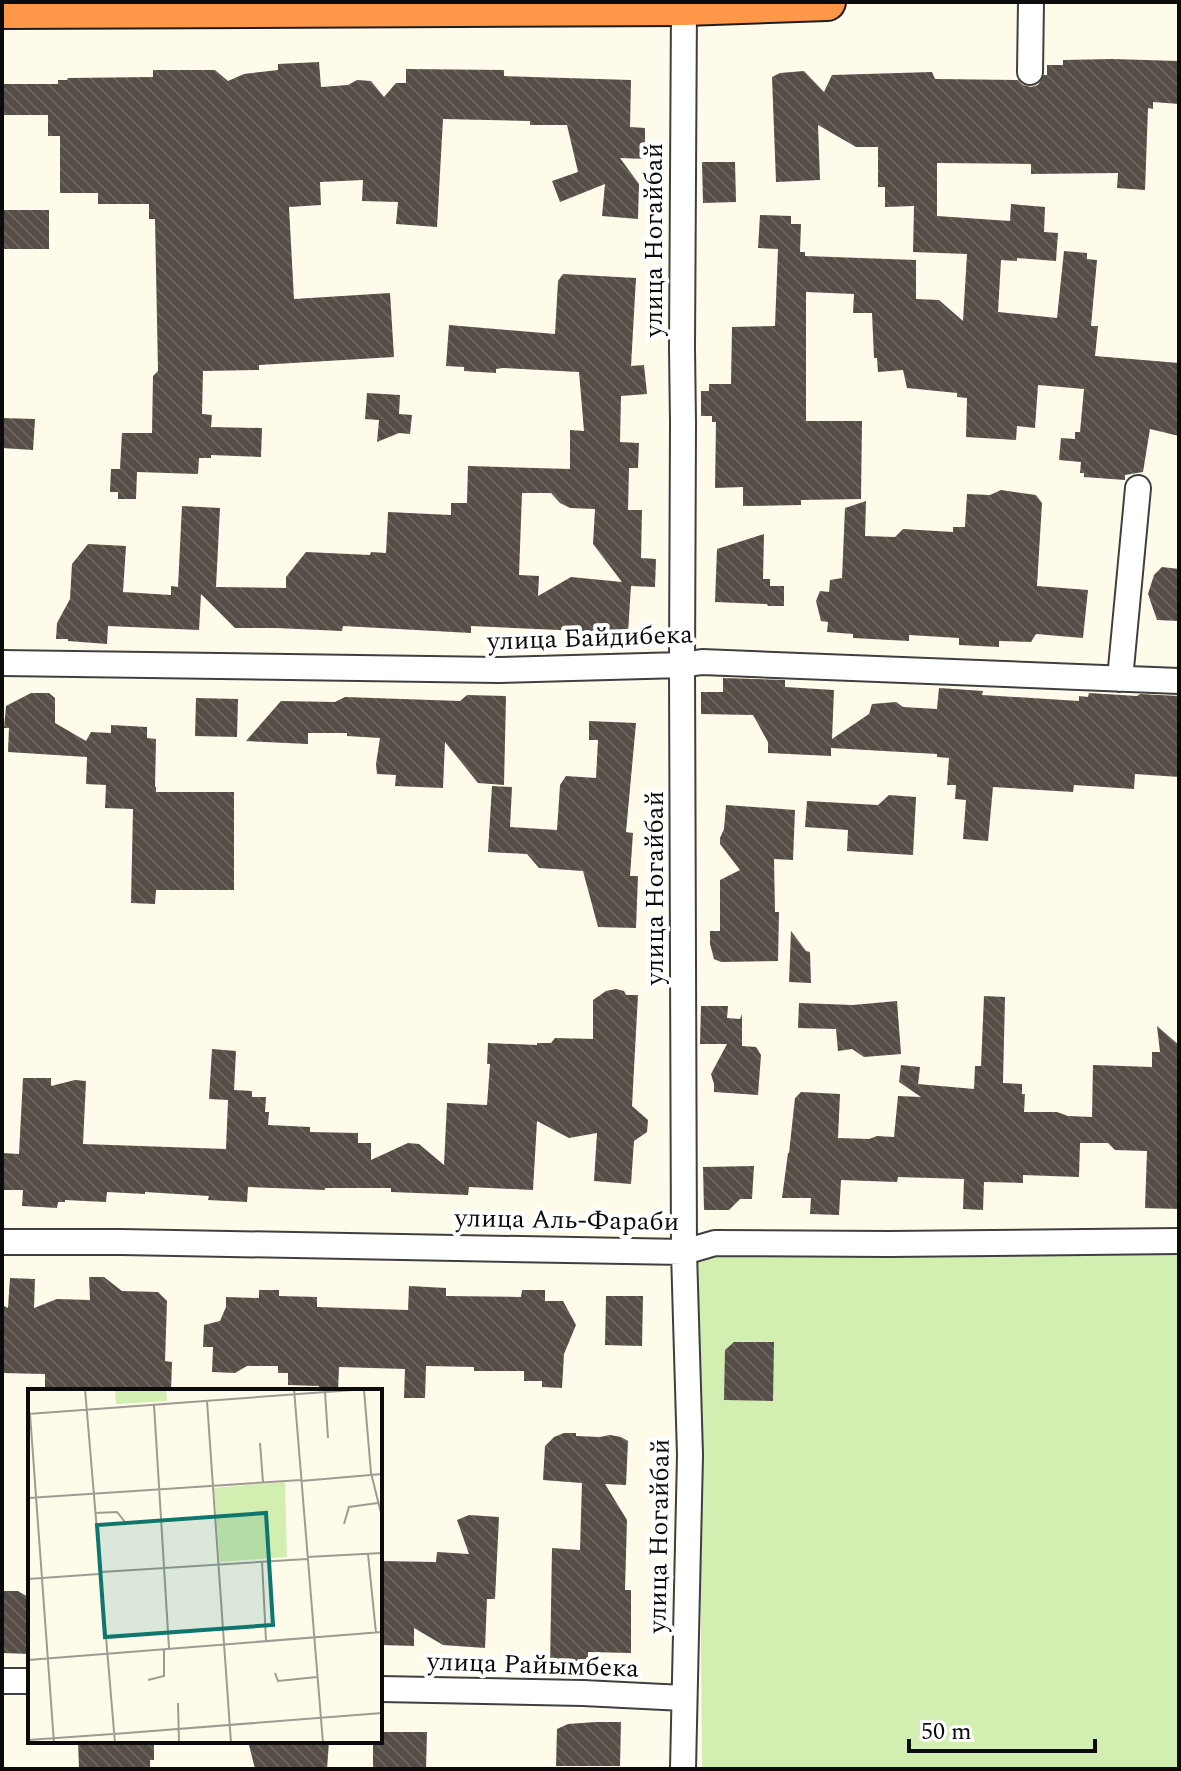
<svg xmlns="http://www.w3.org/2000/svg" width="1181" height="1771" font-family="Spectral,serif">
<defs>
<pattern id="building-back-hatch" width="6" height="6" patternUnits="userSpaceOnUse" patternTransform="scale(2)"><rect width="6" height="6" fill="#564d47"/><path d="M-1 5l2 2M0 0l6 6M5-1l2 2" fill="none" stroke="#69625d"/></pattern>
</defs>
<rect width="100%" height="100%" fill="#fffbeb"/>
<!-- park -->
<path fill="#d2eeb0" d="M1179 1253V1769H702L698 1255Z"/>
<!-- building -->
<path fill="url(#building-back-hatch)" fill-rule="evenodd" d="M1112 59 1179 61V104L1153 102V109L1148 108 1145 190 1117 188 1118 173 1031 174V164L937 163V216L1010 221 1011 204 1045 207 1044 232 1058 233 1056 261 1017 258V261L1001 260 998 312 1057 318 1064 251 1087 253V259L1097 260 1091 326H1098L1095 356 1179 363V436L1150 429 1143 472 1125 475V480L1084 477V473H1080L1081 462 1059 460 1061 438 1075 439V432H1080L1084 389 1038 385 1035 428 1017 426 1016 440 966 437 967 398 957 397V393L907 388 903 370 878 372 877 358H874L872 313H853L854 294 806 292V421H862L861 499 801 500V505L743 506V487L715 488 716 422H712V416H701V391H709V384H731L732 327 775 326 778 249 758 248 760 215 791 216V224H801L800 252H805V256L916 260V299L939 300 963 321 967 254 913 252 914 206 885 207V187H878V147H856L818 125 820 180 776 182 772 77 780 73 804 71 824 92 832 75 932 72 935 79 1018 80 1023 85 1031 87 1038 85 1044 75H1047V65H1063V60Z
M319 62 321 87 348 85 357 80 371 81 384 97 396 83H406V69L504 70V76L631 80 630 127 645 128V159L620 158 639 184 638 219 602 216 605 184 560 202 552 181 578 172 567 125H530V121L443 119 437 227 396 224 398 202 362 201 363 180 320 182 321 205 289 207 294 299 390 293 394 357 259 365V370L203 371 202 414 212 415 211 427 262 428 261 457 211 455V458H199L198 474 137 472 136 499H118V492H110L111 469H120L122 433H152L153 376 158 371 155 219H149V204H98V193H60V136H48V115H2V84H58V80H67L68 78 153 77V70H215L228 81 244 74 278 70V64Z
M702 162H735L736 202 703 203Z
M2 210H49V249H2Z
M563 274 636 278 631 366 644 365 647 394 621 396 620 442 639 443 638 468H629L628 510H642L641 558 656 559 655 587 631 586 628 633 471 626V633L343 626 342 631 276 628H235L201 594 199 630 108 626 107 644 68 641V639H56L57 623 70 599 72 564 88 544 126 546 123 592 171 595V586L178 587 182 506 220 508 216 587 286 588V577L306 552 370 555 371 552 386 553 388 512 451 515V503H467L468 466 570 469V430L584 431 579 372 503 368 496 369V373L464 371V367L446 366 449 325 555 334 558 281ZM522 493H551L560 503 570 508 595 509 593 544 622 582 571 577 538 596 539 576 519 575Z
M367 393 400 395 399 414 412 415 410 434 399 433 377 442 379 420 365 419Z
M2 418 35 419 33 450 2 448Z
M1001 490 1036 495 1042 503 1037 586 1088 590 1083 638 1036 634 1031 642 999 641V647L959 645V638L909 635V641L853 638V634L827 632 828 622 821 621 816 601 820 591 829 592 830 580 842 578 845 508 866 501 865 536 895 537 903 529 953 532V527H965L967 494 990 495Z
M764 534 763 579H770V586H784V606H768L767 604 715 602 717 549Z
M1162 567 1179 569V621L1157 620 1148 594 1154 575Z
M723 678 785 680V687L834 690 832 739 869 714 872 704 896 702 903 707 937 709 939 688 983 691 982 695 1079 701V696L1088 697 1089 693 1137 696 1140 694 1179 696V777L1135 774 1134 789 1074 785 1073 792 993 787 988 841 963 839 966 800 955 799 956 785H947L949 758 937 757V754L831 748V756L768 753V742L753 715 701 714V692H723Z
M31 693H49L55 698V723L86 741 91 732 111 733V725L147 727V738L156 739 155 787H156V792H234V890H156L155 904 131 903 133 809 105 808 106 785 86 784 87 757 8 752 9 728H4L6 706Z
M467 695 506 696 504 785 478 783 445 742 443 788 395 786 396 775 377 774 376 764 380 738 347 736V733H308V744L246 741 281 701 335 702 345 697 460 701Z
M196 698 238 699 237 737 195 736Z
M589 721 636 723 626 832 633 833 630 876H638L636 928 598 927 583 871 539 868 527 854 488 852 492 786 512 787 510 827 557 830 560 785 566 776 596 778 598 740H589Z
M889 795 916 797 913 855 847 851 848 830 805 827 807 801 878 805Z
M726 805 795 810 793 860 774 859 775 912H779L778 961 721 962 714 959 710 944V931H720V880L740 870 720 844V838L724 829Z
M791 931 806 951 810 952 811 983 789 982Z
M616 989 624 991 626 995H638L632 1106 648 1120 647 1132 634 1141 631 1184 594 1181 597 1133 569 1138 537 1121 533 1190 469 1187 468 1195 391 1192V1188H325V1190L248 1187 247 1202 208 1200 209 1196 145 1192V1194L107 1192 106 1202 65 1200V1202H58L57 1208 22 1206 23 1190H2V1153L19 1154 23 1078H51V1086L75 1080 86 1081 83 1144 226 1149 228 1100 209 1099 212 1049 236 1051 234 1090 252 1091V1097H266L265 1112H269L268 1125 310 1127V1132L358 1133V1143H371V1160L408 1143 419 1144 444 1165 447 1103 487 1105 490 1064H487L488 1043 537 1045V1043H551L555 1038 593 1039V1000L606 991Z
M984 996 1005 997 1003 1083 1022 1084V1094H1025L1024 1112H1057L1068 1116 1092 1117 1093 1065 1152 1067V1052H1160L1157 1026 1179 1045V1209L1145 1208 1147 1151 1115 1150 1108 1143H1080L1079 1177 1023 1175V1183L984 1182 983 1210 963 1209 964 1179 898 1177 897 1182 841 1180 839 1215 810 1214 811 1198H782L788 1153H789L795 1098 801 1092 840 1094 838 1138 869 1139 877 1136 894 1137 898 1096 921 1097 899 1082 901 1065 920 1067 918 1084 974 1089 975 1066H981Z
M897 1001 901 1054 864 1057 852 1049 838 1051 836 1029 798 1028 799 1003 853 1005Z
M701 1006H728L727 1018 740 1019 742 1014V1046L756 1047 761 1055 758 1095 714 1092V1084L711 1074 727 1044H700Z
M754 1166 752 1199H740L729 1210H704L703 1167Z
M89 1277H104L122 1291 158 1292 167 1301 165 1361 172 1362 171 1391H45V1374L2 1373V1305L8 1308 10 1278 35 1279 34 1308 57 1299 90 1300Z
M409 1286 446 1288V1296L521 1297 522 1290H545V1301H563L576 1325 564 1354 562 1388 542 1387V1381H524V1371H474V1367L426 1366 425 1398H404L405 1369 339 1367 338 1391H319V1386L288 1385V1373H278V1366H247L235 1373 212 1372 213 1347H203L204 1325 220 1321 226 1307V1297L259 1298V1290H279V1296L317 1297V1307L408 1310Z
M606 1296H643L642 1346 605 1345Z
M734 1342H774L773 1401 724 1400 725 1350Z
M564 1433H576V1436L600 1437 610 1435 621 1437 628 1441 626 1485 605 1484 627 1520 625 1590H631V1653L588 1652V1668L550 1667 552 1548 580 1550 582 1483 543 1480 545 1446 554 1437Z
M469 1515 499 1517 495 1599H487L485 1648 443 1645 414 1628V1646L380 1645V1561L436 1562 437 1552 469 1554 457 1520Z
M2 1591H18L30 1598V1654L2 1653Z
M596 1722H621L620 1766H556L557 1729 568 1724Z
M383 1732H427L426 1769H373V1742L380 1741V1735Z
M78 1741H154V1760H150V1769H79Z
M248 1741H329L327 1769H255Z"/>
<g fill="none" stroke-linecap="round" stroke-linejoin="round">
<!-- minor casing -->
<g stroke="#3f3f3f" stroke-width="28">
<path id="minor" d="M1030 72 1031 2
M2 663 499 670 682 665 702 662 1179 681
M1120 679 1138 488
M2 1242H121L684 1252 715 1243 889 1244 1179 1241
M2 1681H30
M380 1689 583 1693 684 1698
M683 1769 690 1455 684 1252 682 665 683 423 682 348 684 7"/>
</g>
<!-- highway casing -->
<g stroke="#1d1d1d" stroke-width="40">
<path id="highway" d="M2 10 684 7 827 2"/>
</g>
<!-- minor -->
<use href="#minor" stroke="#fff" stroke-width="24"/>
<!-- highway -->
<use href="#highway" stroke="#ff9749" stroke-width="36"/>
</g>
<g text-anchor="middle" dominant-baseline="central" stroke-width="8" stroke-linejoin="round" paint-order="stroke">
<!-- street labels -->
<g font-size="26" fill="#0c0c0c" stroke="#fff">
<text transform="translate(654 240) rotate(-90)">улица Ногайбай</text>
<text transform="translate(590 638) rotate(-2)">улица Байдибека</text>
<text transform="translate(655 888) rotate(-90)">улица Ногайбай</text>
<text transform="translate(567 1220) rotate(1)">улица Аль-Фараби</text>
<text transform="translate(659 1536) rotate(-89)">улица Ногайбай</text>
<text transform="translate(533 1665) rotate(2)">улица Райымбека</text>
</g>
</g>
<!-- overview -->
<g transform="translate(28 1389)">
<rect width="354" height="354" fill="#fffbeb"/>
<path d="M87 0H138L139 12 88 15ZM257 93 259 168 192 173 186 99Z" fill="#d2eeb0"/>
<path fill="none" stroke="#9e9b92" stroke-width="2" d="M57 0 87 354M266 0 295 354M336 1 343 84 354 128M297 3 300 49M179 12 203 354M126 16 141 259M0 25 339 0M2 25 26 354M232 54 235 93M273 92 354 85M0 109 273 91M67 124 89 123 97 133M316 135 321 118 350 114M340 165 348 244M279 168 354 164M234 172 238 252M73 183 279 170M0 190 71 185M0 271 354 243M247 284 250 292 289 288M120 291 136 287V260M150 314 151 354M86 345 354 324M0 351 85 345"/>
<path fill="#0f766e" fill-opacity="0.15" stroke="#0f766e" stroke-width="4" d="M238 124 245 236 77 248 69 136Z"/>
<rect width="354" height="354" fill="none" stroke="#0c0c0c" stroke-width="4"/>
</g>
<!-- border -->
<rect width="1181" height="1771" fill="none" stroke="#0c0c0c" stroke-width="8"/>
<!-- scale -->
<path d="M909 1739v12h186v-12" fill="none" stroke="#0c0c0c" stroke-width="4"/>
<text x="921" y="1739" font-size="24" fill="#0c0c0c" stroke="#ffffff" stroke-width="6" paint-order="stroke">50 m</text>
</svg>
